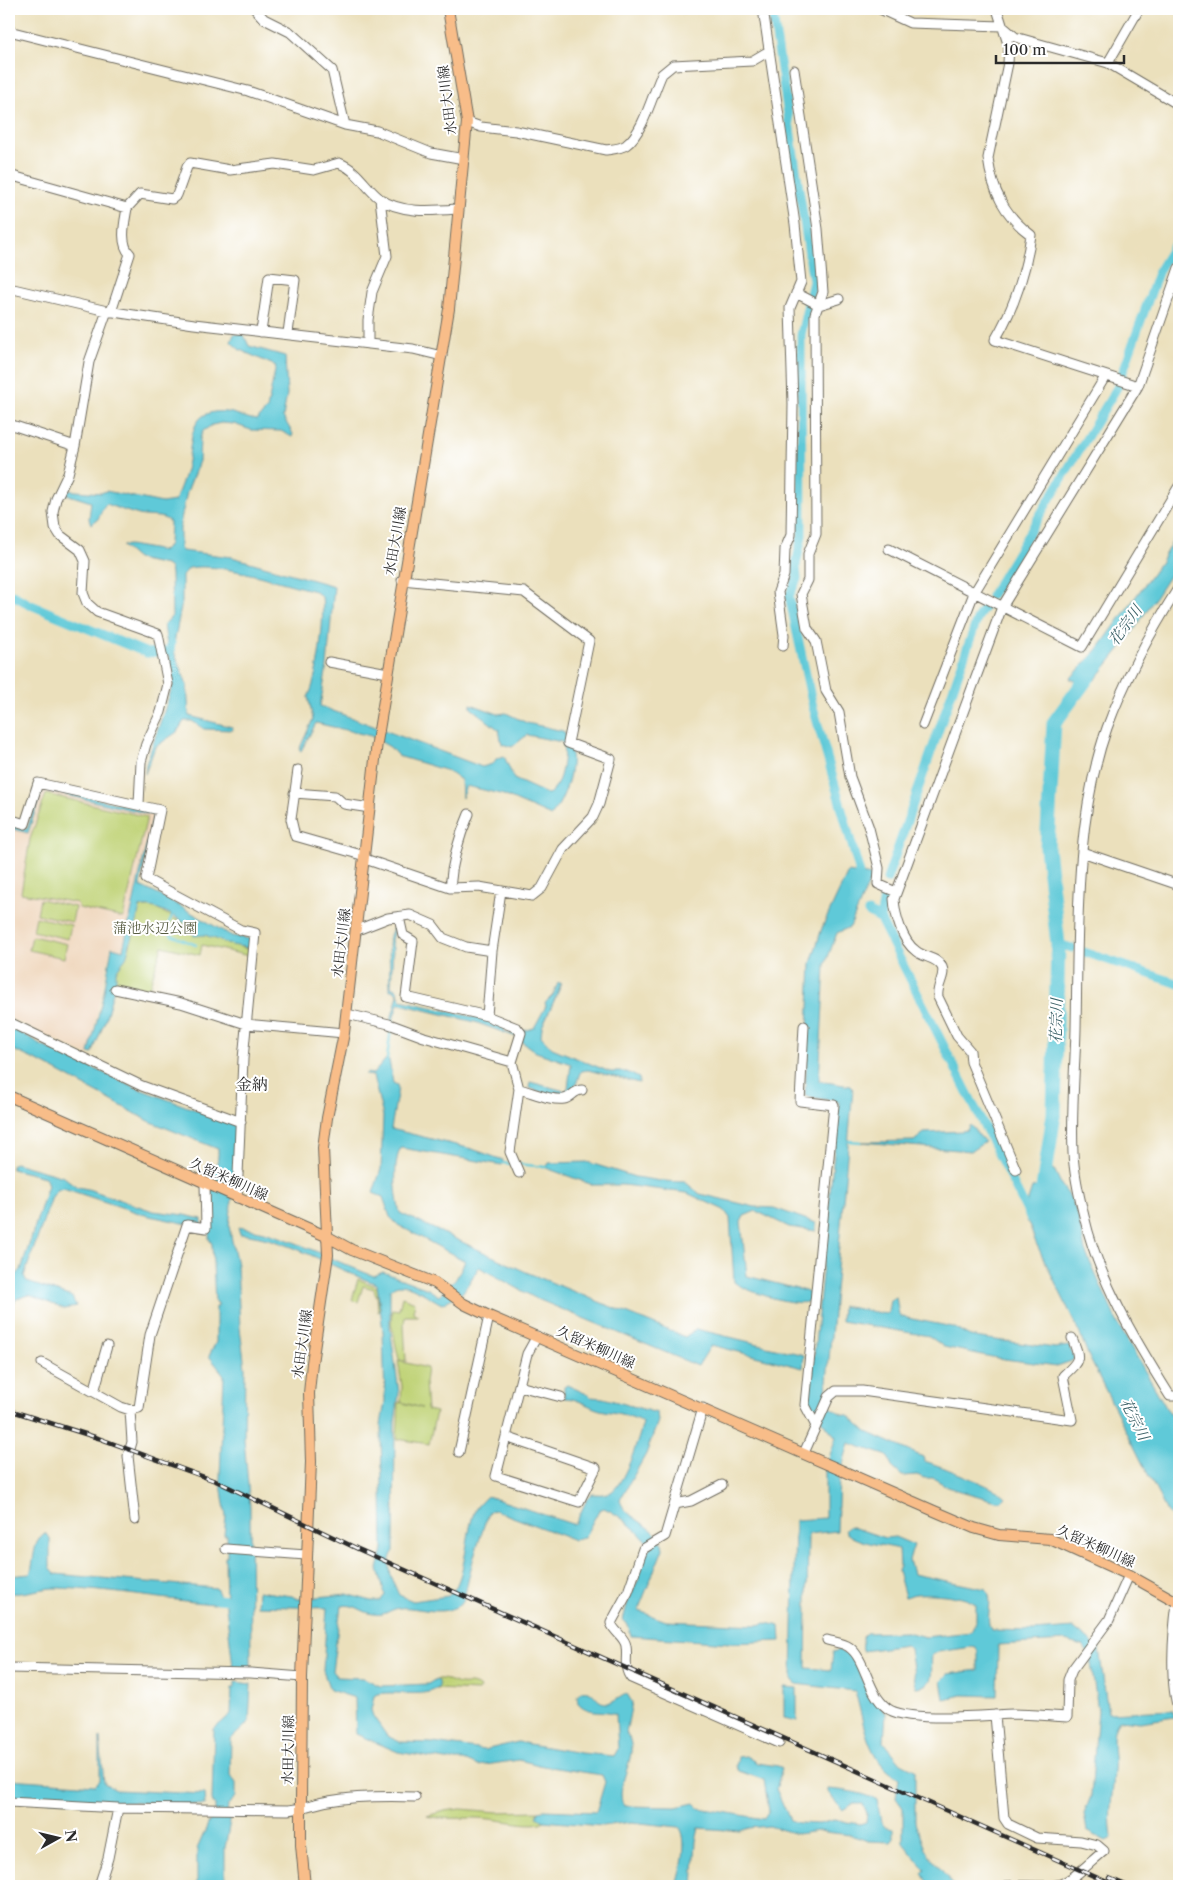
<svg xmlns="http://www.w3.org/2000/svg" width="1188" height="1895" font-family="'Libre Caslon Text','Noto Serif JP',serif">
<rect width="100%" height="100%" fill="#fff"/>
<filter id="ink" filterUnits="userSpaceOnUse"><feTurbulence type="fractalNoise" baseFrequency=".02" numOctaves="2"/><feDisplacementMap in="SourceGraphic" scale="10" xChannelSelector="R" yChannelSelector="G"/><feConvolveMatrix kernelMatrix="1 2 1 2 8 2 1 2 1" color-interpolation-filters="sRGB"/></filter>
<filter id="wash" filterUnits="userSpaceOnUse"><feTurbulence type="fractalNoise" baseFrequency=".0096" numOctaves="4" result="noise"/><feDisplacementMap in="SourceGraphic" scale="20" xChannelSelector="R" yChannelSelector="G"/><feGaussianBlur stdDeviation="1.12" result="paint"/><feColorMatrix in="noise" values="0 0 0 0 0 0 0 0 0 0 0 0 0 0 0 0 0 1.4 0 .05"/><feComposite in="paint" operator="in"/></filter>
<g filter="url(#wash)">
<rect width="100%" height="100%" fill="#ebe0bc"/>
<!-- built -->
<path fill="#efd6bb" d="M45 791 152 815 123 949 111 947 88 1056 9 1018V828L30 833 42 792Z"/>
<!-- green -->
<path fill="#c0d377" stroke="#767f51" d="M46 794 147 817 123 918 79 908 77 903 21 893 30 839Z
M170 897 173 898 168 905 172 912 170 917 185 923 193 933 205 935 247 949 249 951V956L202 945 200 955 162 946 147 995 113 987 116 971 125 959 134 934 140 908 153 906 168 915 169 913 164 906Z
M40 899 75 907 72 922 37 914Z
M36 917 71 925 68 939 33 931Z
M32 936 67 944 64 958 29 950Z
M358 1279 377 1287 380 1311 378 1312 377 1295 375 1294 374 1289 363 1286 358 1302 352 1300Z
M402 1297 415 1302 413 1312 418 1316H405L404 1325 406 1361 399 1360 391 1323 392 1309 399 1310Z
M398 1361 427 1368 425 1382 427 1410 436 1412 429 1444 397 1439 399 1402 422 1408 401 1402 402 1386Z
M436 1679C446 1678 451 1682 460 1684 468 1685 473 1682 480 1688L478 1691 437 1689 438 1680Z
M461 1809 498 1812 539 1811 537 1815 544 1821C536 1828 502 1820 490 1819 468 1816 448 1821 427 1816L444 1811Z"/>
<!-- water -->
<path fill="#5ec9d8" stroke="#447a82" d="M234 334 244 335 249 346 285 356 287 394 283 417 293 434 292 437 281 431 251 430 234 424 221 423 212 425 203 431 200 438 199 461 187 492 180 524V548L182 551 232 557 334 586 327 666 320 706 482 767 493 764 496 759 504 756 514 779 547 794C560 793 567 752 562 742L527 735 512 747 502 744 499 730 471 708V704L498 714 506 713 527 723 563 731C581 753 567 797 551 816L501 794 466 786 462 798 461 780 448 771 398 756 390 747 371 736 316 723 301 751 299 750 313 719 308 697C318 680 325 617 322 597L315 591C282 583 220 562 189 568L182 576V602L173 649 187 685 189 716 232 727 233 730 204 729 192 721H184L177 732 155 747 145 774 146 764 173 685 164 625 172 616 171 574 170 568 166 565 137 559 122 546 129 545 164 551 169 544 170 522C162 514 149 518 139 515 128 512 117 508 107 504L104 506 98 519 91 524 89 519 91 502 63 493 64 490 101 493 106 491 162 503 175 501C179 489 186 474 188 461 193 435 190 408 227 412 237 413 246 419 257 420L267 409 276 366 240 350 231 342Z
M1179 529V561L1129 638 1096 679 1087 685 1070 679 1098 649 1160 563Z
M43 787 152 811 154 815 140 886 169 900 232 936 250 939 249 948 232 945 205 935 194 936 191 927C179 919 154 902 140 908L126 958 116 971V981L105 1021 92 1054 89 1053 104 992 112 947 123 950 153 815 45 790 42 791 28 833 9 828V824L27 829 40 790Z
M848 872 872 876 850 927 837 933 825 965 819 1081 850 1086 853 1089 825 1404 842 1414 848 1415 867 1432 923 1457 924 1461C936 1464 1002 1490 1006 1497L1002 1501H996L950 1488 933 1478H924L917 1475 902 1476 892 1467 888 1456 849 1443 839 1478 837 1531 808 1534 806 1668 831 1670 833 1652 839 1650 854 1657C862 1677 869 1698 886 1712L884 1742 901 1763 915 1770V1822L925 1849 954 1886H929L922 1873 925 1870 903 1843V1808L896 1798 899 1778C867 1762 864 1722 855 1691L796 1684 792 1679 795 1520 825 1518V1470L836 1437 809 1406 839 1102 805 1096 811 963 822 928Z
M396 922 391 940 393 949 391 987 397 990 401 1000 482 1019 505 1028 504 1031 516 1035V1037L475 1022 400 1004H398L393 1020H391L398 995 393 990H390L389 937Z
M558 983H561L559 990 542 1027 541 1036 552 1048 610 1072H627L639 1078V1083L588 1070 581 1071C578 1076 578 1081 575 1086 566 1104 543 1092 529 1088L530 1082 565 1091 568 1088 571 1064 536 1052 522 1042 523 1031 534 1028 546 1006 545 1003 553 995Z
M9 1027 36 1041 38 1044 142 1090 237 1125 235 1175 229 1226 237 1265 240 1328 245 1368 244 1439 250 1507 251 1667 236 1671 233 1667 226 1607 225 1557 227 1556V1535H224L226 1517 220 1477 224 1375 209 1356 216 1342V1307H218V1303L215 1302 212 1244 209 1239C210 1222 209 1204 212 1188 213 1174 219 1164 218 1149L149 1121 46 1065 9 1048Z
M386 1059 389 1060 393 1083 397 1085 398 1088 391 1129 472 1149 503 1160 502 1165 401 1148C392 1162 396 1197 400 1213L526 1272 685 1337 696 1329 804 1355 803 1368 711 1345 698 1366 535 1298 479 1267 463 1292 442 1304C429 1298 401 1275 390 1290V1326L399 1393 395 1422 394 1551C384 1563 393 1582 399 1595L413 1601 448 1596C467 1584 465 1529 476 1508 479 1504 483 1500 487 1496L572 1524 576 1523 587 1499 592 1494C597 1494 604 1495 609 1493 623 1489 640 1436 643 1422 632 1416 618 1413 605 1411 590 1409 580 1398 564 1398V1387L567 1385 589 1395 590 1397 603 1398 657 1413 658 1421 646 1454 620 1500C625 1521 662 1526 663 1549L639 1608V1611L666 1621 758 1625 766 1623 780 1626 781 1641 730 1643 631 1636 629 1628 623 1620 628 1601 639 1579 638 1572 641 1561 651 1547C640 1532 620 1515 604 1508L599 1510 584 1538 574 1540 494 1510 490 1511 487 1516 473 1560 463 1602C443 1621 413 1603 395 1609 386 1612 384 1616 373 1614 361 1612 355 1603 341 1606L332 1671 337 1677 364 1678 380 1686 428 1684 436 1679 439 1681V1687C425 1700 384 1688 374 1696L371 1710 373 1716 387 1736 400 1742 433 1743 484 1750 518 1742 580 1753 614 1756 618 1749 616 1714C603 1709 589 1715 578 1703L577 1696 581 1691C595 1688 594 1702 605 1703 615 1704 619 1696 627 1694L632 1702 626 1733C643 1753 612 1785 624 1806L676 1807 694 1803 699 1808 764 1819 769 1811 764 1780 739 1771 736 1766 738 1757 746 1756 757 1763 778 1766 782 1769 776 1789 790 1820 799 1823 819 1824 834 1820 860 1824 866 1822 867 1813 863 1804H853L842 1810 828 1792V1789C843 1790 865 1793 877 1800L881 1822 885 1827 893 1829V1840L891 1842 868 1841 850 1835 818 1831 797 1834 769 1826 749 1828 740 1831 699 1828 696 1841 693 1886H677C681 1873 689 1837 679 1827L631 1822 602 1826 544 1821 537 1817 539 1811 543 1810 596 1812 605 1782 602 1775 543 1766 519 1760 478 1766 464 1760H446L398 1752 356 1734 355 1698 330 1690 323 1671 327 1608 257 1606 258 1591 292 1596 298 1599 347 1594 371 1601H380L385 1595 378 1569 383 1549 381 1425 385 1401 383 1331 377 1284C331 1268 289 1238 240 1234L238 1227C287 1233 329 1260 374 1276L383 1272 428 1289 439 1296 456 1279 465 1261 398 1225 390 1217 383 1197 373 1193 381 1169 383 1116 373 1076 366 1075V1073L373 1074Z
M970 1125 985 1142 971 1151 861 1142 914 1141 924 1133 962 1131 967 1130Z
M587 1162 635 1177 661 1181 685 1182 700 1194 755 1207 774 1208 816 1223V1231L789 1227 756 1211 744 1216 741 1222 747 1276 805 1291 809 1293V1301C799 1308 744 1291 734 1282L730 1218 724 1210 687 1193 623 1185H593L546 1168 549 1163Z
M15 1163 64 1177 77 1187 88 1189 153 1211 184 1215 202 1219V1227L145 1215 63 1188 57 1190 52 1197 24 1276 27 1282 72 1297 76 1306 65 1309 29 1295 16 1299 9 1318C9 1300 7 1283 21 1270L48 1185 45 1177 12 1169 11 1165Z
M1054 1169 1062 1186 1071 1198 1079 1219 1085 1251 1119 1326 1179 1430V1526L1167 1512 1089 1357 1078 1329 1036 1243 1024 1212 1032 1188 1039 1187 1041 1170Z
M896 1297 899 1315 902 1317 953 1327 970 1336 981 1338 1055 1348 1069 1346 1074 1358 1072 1361 1057 1366 997 1358 944 1347 929 1336 841 1321 842 1306 886 1314 888 1312 890 1300Z
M849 1526 885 1538 895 1537 914 1545 909 1560 913 1574 986 1589C995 1600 984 1618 991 1630L1033 1631 1074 1628 1099 1648 1108 1713 1173 1710V1713H1179V1719L1175 1717 1140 1722 1119 1720C1108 1734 1116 1754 1114 1770 1113 1797 1108 1810 1112 1838L1106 1841 1087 1831 1084 1814 1091 1796 1098 1710 1090 1657 1083 1646 1065 1641 998 1645 997 1696 962 1695 944 1699 941 1681 948 1674 978 1670V1652L976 1648 972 1647 938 1652 932 1655C930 1671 937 1686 916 1687L910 1649 906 1645 863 1651 862 1637 866 1633 907 1632 925 1637 971 1632 976 1622V1605C968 1595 929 1593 916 1594 912 1594 908 1597 905 1597L898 1571 900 1566 899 1549C885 1545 853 1543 845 1531Z
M45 1533 50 1538V1568L55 1574 216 1588 220 1596 217 1602 213 1604C161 1599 110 1590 59 1588 42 1587 26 1595 9 1593V1576L30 1574C35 1560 32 1541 45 1533Z
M235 1682 251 1684 249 1722 231 1739 230 1775 236 1783V1797L228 1805 227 1815 231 1816 225 1848V1886H197V1849L212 1815 215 1814V1805L212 1801 214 1729 231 1714 232 1688H235Z
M784 1687 797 1688V1721L784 1718Z
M100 1738 104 1783 116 1790 204 1794 205 1805 9 1799V1779L95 1785 100 1780Z"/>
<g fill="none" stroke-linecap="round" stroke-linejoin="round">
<!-- stream -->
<path stroke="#5ec9d8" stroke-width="2.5" d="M172 916 167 927 171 935 196 945
M387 1059 392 1020
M849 1141 861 1142
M502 1163 513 1164
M518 1164 546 1167"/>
<!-- canal -->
<path stroke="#5ec9d8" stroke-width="9" d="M772 9 813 281 801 335 802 535 796 565 797 579 789 596 813 707 859 870 858 884
M1121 377 1159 270 1179 237
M9 593 31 605 147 653 170 651 171 643
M991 596 1118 386
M887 879 978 617 986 605
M868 912 880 919 1031 1219
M880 919 884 898
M1058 944 1072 948
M1084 952 1179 984
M208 1598 237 1601"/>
<!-- river -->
<path stroke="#5ec9d8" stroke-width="15" d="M1043 1188 1054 1114 1058 944 1047 848 1054 723 1095 667"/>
</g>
</g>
<g filter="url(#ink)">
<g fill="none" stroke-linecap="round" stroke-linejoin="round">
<!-- minor casing -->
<g stroke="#6e6a5e" stroke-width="11">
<path id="minor" d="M255 9 264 19 290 32 332 70 345 125
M763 9 795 224 801 282 790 308 793 404 791 535 785 549 784 575 778 592 784 635 783 646
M880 9 910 23 1002 26 1015 37 1108 63 1179 105
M997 9 1009 47 1008 63 988 158C992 190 1004 215 1031 235 1026 271 1014 308 995 340L1138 386
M9 31 248 91 345 125 377 131 431 153 464 159
M1108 63 1139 9
M794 70 818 229 823 292 815 314 816 534 808 554V580L801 594 807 628 816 641 826 691 839 712 850 777 869 828 879 868 878 884 896 892
M467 122 481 127 516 131 606 150C613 149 620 149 626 145 643 133 653 93 662 74L673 65 752 61 769 51
M9 175 127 208 140 194 172 199 177 195 187 167 190 163 230 170 275 164 314 170 339 163C358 170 364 186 379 198 400 214 433 211 457 209
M9 288 107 311 89 362 75 446 68 474 56 499 53 512 55 527 60 535 80 550 85 561 83 593 87 603 97 612 158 634 168 684 161 712 146 744 141 762 139 804
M796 293 819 305 839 299
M107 311 194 324 413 349 442 356
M111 312 130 254C119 243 125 221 127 208
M261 332 269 277 295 280 288 333
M368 344V320L372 292 387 256 380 199
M9 424 75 446
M889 549 1082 647 1179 486
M1179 587C1151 631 1125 679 1107 728 1074 821 1078 931 1076 1029 1075 1070 1071 1112 1073 1153 1074 1173 1079 1196 1084 1216 1099 1281 1135 1340 1170 1396H1179
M329 662 388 673
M923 725 974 593 1105 377
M298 770 291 819 295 836 365 856
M294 793 335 796 344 804 370 808
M9 819 25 824 38 783 160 810 146 879 241 930 255 933 243 1059 237 1198
M1082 852 1179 885
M365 859 450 888 479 887 532 896 542 888 563 849 593 817 599 804 611 759 568 743 589 641 524 592 402 580
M450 888C452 861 458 839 469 814
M399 917 403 935 413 941 406 997 487 1016
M357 930 388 918 410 915 433 925 443 938 466 947 492 951
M115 989 181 1003 246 1024 344 1033
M347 1014 389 1024 424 1037 512 1062 521 1033 517 1028 487 1016 492 951 501 891
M9 1022 142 1086 241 1122
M804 1026 800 1101 834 1105 805 1405 816 1426
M512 1062 519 1089 510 1152 519 1173
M519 1089C532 1092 551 1101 564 1099 571 1098 574 1090 582 1090
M1016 1170 971 1062 970 1051 957 1036 938 997C936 986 946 976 942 967 937 957 924 958 916 951 902 941 895 915 894 899L1002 607 1138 386 1179 268
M42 1363 121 1407 130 1410 139 1408 150 1335 187 1225 206 1228 205 1184
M519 1386 561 1397
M94 1392 107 1346
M703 1408 665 1536 643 1549 628 1592 611 1623C614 1632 625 1637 626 1646 628 1658 623 1668 631 1678L779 1743
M130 1410 132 1442 128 1456 135 1520
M506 1437 596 1468 579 1502 496 1476 527 1354 537 1336
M459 1452 489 1316
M804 1453 829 1397 836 1391H862L1072 1420 1063 1376C1080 1360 1081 1360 1072 1338
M675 1504 691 1501 722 1485
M226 1549 306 1555
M1177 1603C1173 1633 1169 1683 1179 1711
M827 1640C834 1642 844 1643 849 1647 866 1659 867 1693 887 1708 905 1723 987 1715 1013 1714 1031 1714 1049 1716 1067 1717L1068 1680 1072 1670 1109 1620 1129 1575
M9 1668 251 1673 302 1677
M995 1715 1004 1818 1008 1824 1037 1838 1081 1841 1097 1845 1104 1851C1092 1860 1071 1883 1057 1885 1042 1888 1023 1884 1006 1886
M9 1802 118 1808 288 1810C302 1809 315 1803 329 1801 358 1796 385 1796 415 1797
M99 1886 108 1858 118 1808"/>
</g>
<!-- major casing -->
<g stroke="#6e6a5e" stroke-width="12">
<path id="major" d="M9 1096 328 1237 352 1250 435 1283 464 1304 489 1316 932 1510 974 1528 999 1535 1050 1539 1129 1575 1179 1603
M305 1886 301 1845V1802L302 1677 311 1462 309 1393 312 1363 328 1255 323 1148 327 1118 344 1033 377 742 449 309 467 122 448 9"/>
</g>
<!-- minor -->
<use href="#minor" stroke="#fff" stroke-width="9"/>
<!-- major -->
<use href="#major" stroke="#f8bd89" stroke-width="10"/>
<!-- rail casing -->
<g stroke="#2b2b2b" stroke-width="4.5">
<path id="rail" d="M9 1410 98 1438 218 1482 358 1549 1116 1886
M1109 1878 1128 1886"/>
</g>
<!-- rail -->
<use href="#rail" stroke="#fff" stroke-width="2.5" stroke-dasharray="8" stroke-linecap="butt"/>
</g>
</g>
<g text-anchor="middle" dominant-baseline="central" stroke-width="4" stroke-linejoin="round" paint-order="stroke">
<!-- street labels -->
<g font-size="14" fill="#2b2b2b" stroke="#fff">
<text transform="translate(447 100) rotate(-97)">水田大川線</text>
<text transform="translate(395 541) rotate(-80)">水田大川線</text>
<text transform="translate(341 943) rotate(-83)">水田大川線</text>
<text transform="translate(229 1179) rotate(24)">久留米柳川線</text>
<text transform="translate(302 1344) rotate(-82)">水田大川線</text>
<text transform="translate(596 1347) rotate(24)">久留米柳川線</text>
<text transform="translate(1096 1546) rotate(24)">久留米柳川線</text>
<text transform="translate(288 1750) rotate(-89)">水田大川線</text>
</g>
<!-- park labels -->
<g font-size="14" fill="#585d42" stroke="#fff">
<text x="155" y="928">蒲池水辺公園</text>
</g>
<!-- water labels -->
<g font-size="15" font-style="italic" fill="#3d6268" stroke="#fff">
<text transform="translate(1125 625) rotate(-54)">花宗川</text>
<text transform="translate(1056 1021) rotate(-89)">花宗川</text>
<text transform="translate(1135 1419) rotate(63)">花宗川</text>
</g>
<!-- quarter labels -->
<g font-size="16" fill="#2b2b2b" stroke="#fff">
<text x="252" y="1084">金納</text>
</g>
</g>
<!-- margin -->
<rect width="1188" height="1895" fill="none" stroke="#fff" stroke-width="30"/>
<!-- north arrow -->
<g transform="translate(58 1838) rotate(82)" stroke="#ffffff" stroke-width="4" paint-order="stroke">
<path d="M0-4L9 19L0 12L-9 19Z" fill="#2b2b2b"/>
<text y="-8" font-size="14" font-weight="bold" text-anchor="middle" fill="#2b2b2b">N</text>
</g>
<!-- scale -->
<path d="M996 55v8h128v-8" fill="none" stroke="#2b2b2b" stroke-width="2.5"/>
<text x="1003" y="55" font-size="15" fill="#2b2b2b" stroke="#ffffff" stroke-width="4" paint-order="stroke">100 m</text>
</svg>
